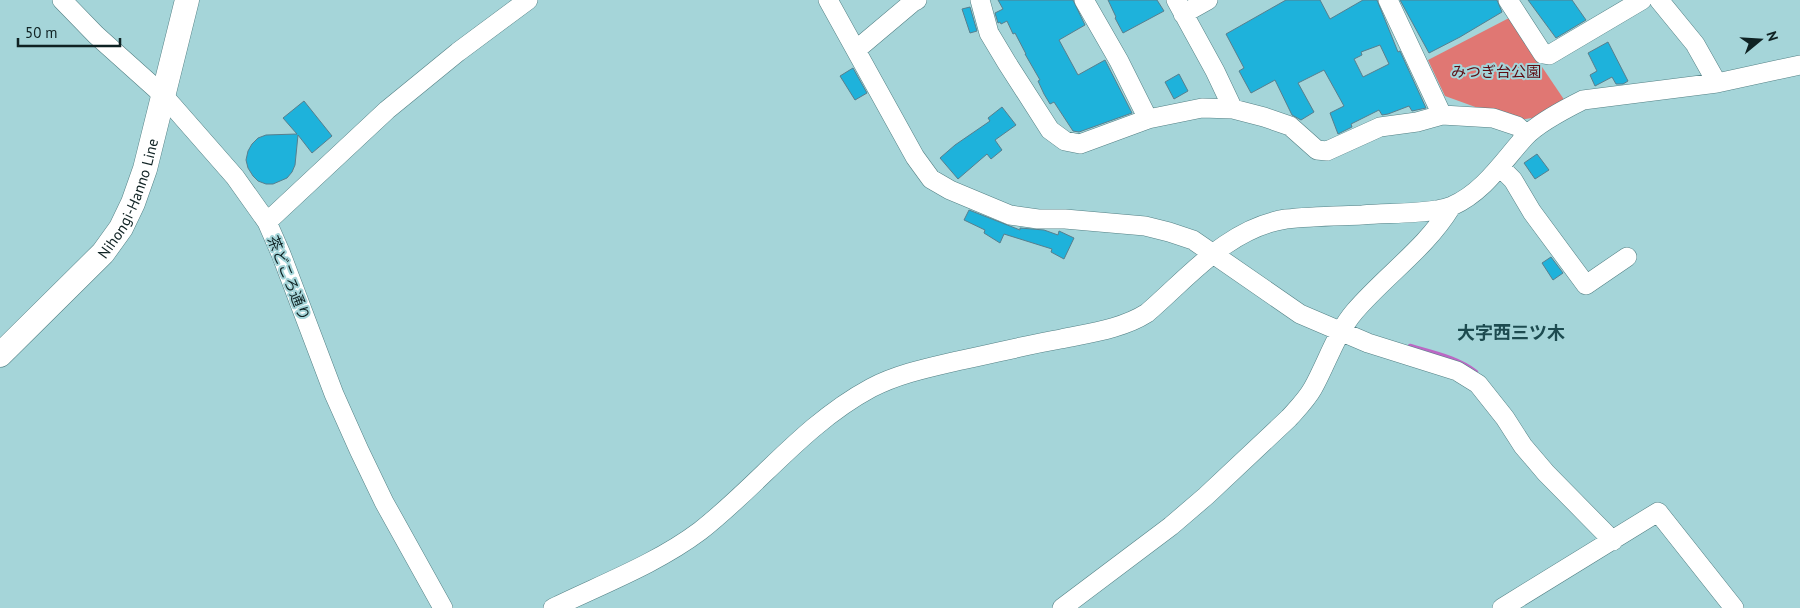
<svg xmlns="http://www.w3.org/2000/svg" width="1800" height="608" font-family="'PT Sans','Noto Sans JP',sans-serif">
<rect width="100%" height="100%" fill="#a5d5d9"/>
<!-- green -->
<path fill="#e07773" d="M1509 18 1565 101 1550 115 1514 121 1445 96 1428 60Z"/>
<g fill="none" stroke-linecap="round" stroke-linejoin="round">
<!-- stream -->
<path stroke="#bb68c4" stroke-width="4.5" d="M1410 346C1433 353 1456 357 1476 372"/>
</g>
<!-- building -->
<path fill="#1eb2db" stroke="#577f8e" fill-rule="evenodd" d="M998 0H1073L1085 25 1059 40 1078 75 1105 60 1132 113 1079 132 1073 131 1054 102 1050 104 1044 94 1038 81 1040 80 1025 54H1026L1015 33 1013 34 1007 21 1001 24 1000 22 998 23 995 13 1003 9Z
M1108 0H1157L1164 11 1123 33 1115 18 1116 17Z
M1286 0H1320L1330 19 1363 0H1377L1398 52 1400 51 1426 108 1412 111 1409 106 1388 114 1382 115 1379 110 1351 124 1352 127 1338 134 1330 113 1344 106 1324 70 1298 83 1314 112 1301 120 1292 115 1275 80 1251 93 1239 71 1244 68 1226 34ZM1380 45 1389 64 1363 77 1354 59 1362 55 1361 52Z
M1400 0H1497L1502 12 1460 37 1429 53Z
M1528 0H1572L1586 20 1556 38Z
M970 7 977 31 970 33 962 9Z
M1608 42 1628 81 1623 84H1616L1612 77 1595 86 1590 75 1597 71 1588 53Z
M853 68 867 93 855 100 840 76Z
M1179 74 1188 91 1174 99 1165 82Z
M304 101 332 136 312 153 298 135 295 165 292 172 287 178 273 184H266L258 181 253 176 248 168 246 160 248 151 252 144 258 138 266 135 297 134 283 118Z
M1002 107 1016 125 995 140 1002 150 991 159 987 154 958 179 940 158 955 145 990 121 988 118Z
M1537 154 1549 170 1535 179 1524 163Z
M969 210 1020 230V228L1044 230 1058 235 1059 231 1074 238 1064 259 1051 252 1052 249 1004 234 1000 243 984 233 985 230 964 220Z
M1551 257 1563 273 1553 280 1542 263Z"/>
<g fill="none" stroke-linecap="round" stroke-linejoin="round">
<!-- minor casing -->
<g stroke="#538085" stroke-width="20">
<path id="minor" d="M62 0 96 35 164 96 235 177 267 222 281 254 334 394 359 450 384 502 443 608
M828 0 915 157 931 179 950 190 1010 215 1038 219H1065L1145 226 1169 232 1193 240 1300 314 1368 343 1457 371 1478 384 1505 418 1523 446 1546 473 1613 541
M980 0 989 33 1007 63 1050 130 1065 141 1080 144 1148 119 1202 108 1233 109 1264 117 1290 126 1317 150 1327 151 1380 127 1417 122 1442 115 1493 118 1517 126 1527 135
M1084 0 1119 61 1148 119
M1176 0 1215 71 1233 109
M1388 0 1442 115
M1508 0 1543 54 1549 55 1642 0
M1659 0 1695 44 1717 83
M1183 14 1208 0
M856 50 913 2 917 0
M1500 167 1513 180 1532 212 1586 285 1627 257
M267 222 387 110 458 52 528 0
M553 608C602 584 656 564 700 531 759 485 804 424 871 388 898 374 927 368 957 361 992 354 1026 345 1061 339 1089 333 1122 329 1147 313 1189 277 1228 228 1286 219 1311 216 1337 216 1362 215 1387 213 1412 214 1437 210 1442 209 1447 208 1452 206 1484 192 1503 161 1525 137 1537 124 1567 108 1583 100L1717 83 1800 65
M1062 608 1171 526 1206 496 1289 418C1298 408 1307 399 1313 388 1327 363 1336 333 1355 311 1386 275 1426 248 1451 207
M1502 608 1658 512 1734 608"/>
</g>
<!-- major casing -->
<g stroke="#538085" stroke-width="25">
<g id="major">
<path id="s1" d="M0 355 103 253 121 228 133 203 145 169 187 0"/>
</g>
</g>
<!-- minor -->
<use href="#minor" stroke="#fff" stroke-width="19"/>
<!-- major -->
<use href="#major" stroke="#fff" stroke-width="24"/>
</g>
<g text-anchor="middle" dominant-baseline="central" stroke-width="4" stroke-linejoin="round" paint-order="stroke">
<!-- park labels -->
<g font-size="15" fill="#5c0910" stroke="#a5d5d9">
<text x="1496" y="71">みつぎ台公園</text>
</g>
<!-- street labels -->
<g font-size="15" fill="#0f2223" stroke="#a5d5d9">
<text stroke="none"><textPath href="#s1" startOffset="206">Nihongi-Hanno Line</textPath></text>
<text transform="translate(289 278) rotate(68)">茶どころ通り</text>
</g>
<!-- quarter labels -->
<g font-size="18" font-weight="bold" fill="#1d4b50" stroke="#a5d5d9">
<text x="1511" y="332">大字西三ツ木</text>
</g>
</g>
<!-- north arrow -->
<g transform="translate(1760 40) rotate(72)" stroke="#a5d5d9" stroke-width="4" paint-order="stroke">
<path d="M0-4L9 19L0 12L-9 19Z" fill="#0f2223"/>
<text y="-8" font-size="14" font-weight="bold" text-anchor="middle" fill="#0f2223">N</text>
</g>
<!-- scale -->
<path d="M18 38v8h102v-8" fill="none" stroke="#0f2223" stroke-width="2.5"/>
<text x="25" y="38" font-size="15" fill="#0f2223" stroke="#a5d5d9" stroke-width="4" paint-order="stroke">50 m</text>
</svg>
